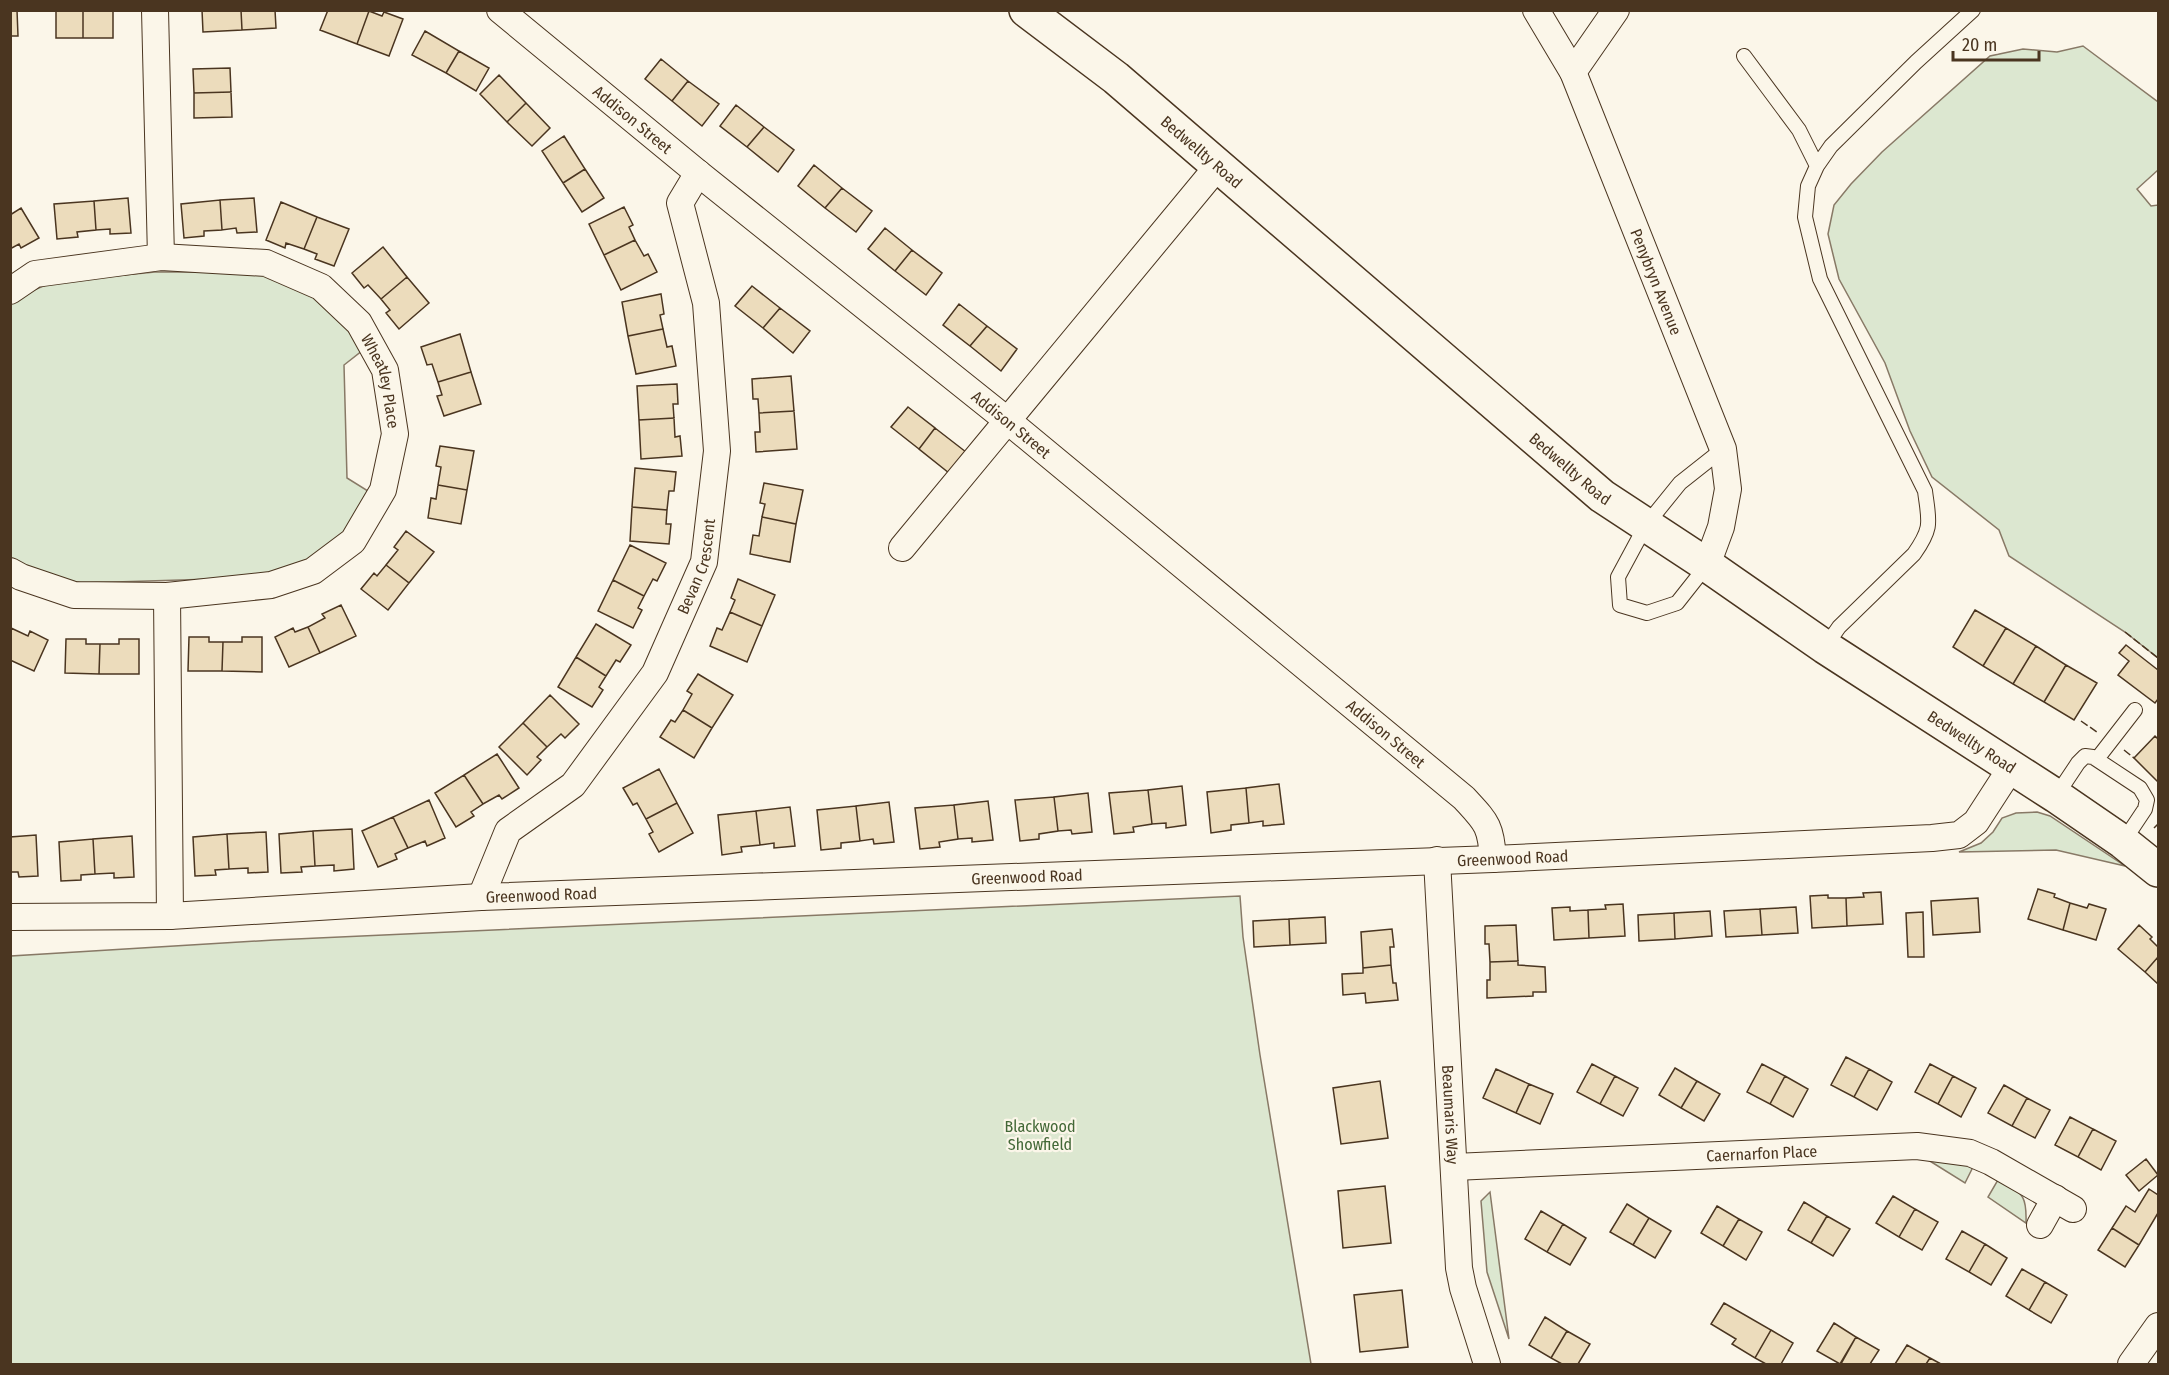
<svg xmlns="http://www.w3.org/2000/svg" width="2169" height="1375" font-family="'Fira Sans Condensed',sans-serif">
<rect width="100%" height="100%" fill="#fbf6e9"/>
<!-- green -->
<path fill="#dce7d0" stroke="#887966" stroke-width="1.5" d="M2083 46 2158 102V170L2137 189 2151 206 2158 205V658L2125 632 2009 556 1999 530 1932 477 1910 431 1885 363 1839 279 1828 234 1834 205 1851 184 1882 152 1990 56 2023 49 2057 52Z
M155 272H267L303 287 331 308 363 350 344 365 347 478 368 491 345 533 303 566 246 578 82 583 43 576 11 558 10 300 53 282Z
M2037 812 2050 816 2125 866 2056 850 1959 852 1981 843 1993 832 2002 818 2016 813Z
M1240 896 1243 937 1260 1055 1311 1364H11V956L274 940Z
M1925 1158 1954 1162 1973 1167 1965 1183Z
M1999 1178C2022 1194 2027 1194 2026 1223L1988 1197Z
M1490 1192 1509 1339 1487 1272 1481 1201Z"/>
<!-- building -->
<path fill="#ecdcbc" stroke="#4a3520" stroke-width="1.5" d="M10 10H17L18 36H10Z
M56 10H83V38H56Z
M83 10H113V38H83Z
M202 10H241L242 30 203 32Z
M241 10H275L276 28 242 30Z
M328 10 369 11 357 44 320 30Z
M369 11 382 16 384 12 403 19 389 56 357 44Z
M425 31 459 51 446 73 412 55Z
M459 51 489 68 476 91 446 73Z
M661 59 688 81 672 101 645 79Z
M230 68 231 92 194 93 193 69Z
M499 75 526 103 507 122 480 94Z
M688 81 719 104 702 126 672 101Z
M231 92 232 117 194 118V93Z
M526 103 550 128 532 146 507 122Z
M736 105 764 127 747 147 720 126Z
M764 127 794 150 778 172 747 147Z
M564 136 585 169 563 183 542 151Z
M814 165 842 188 825 208 798 186Z
M585 169 604 198 582 212 563 183Z
M842 188 872 211 856 232 825 208Z
M128 198 131 233 110 234V229L96 230 94 201Z
M254 198 257 232 237 233 236 228 222 230 220 200Z
M220 200 222 230 204 231V236L184 238 181 204Z
M94 201 96 230 77 232 78 237 57 239 54 204Z
M281 202 317 217 304 249 286 243 285 248 266 240Z
M624 207 633 225 629 227 635 240 604 255 589 224Z
M21 208 39 238 21 248 19 244 10 249V215Z
M317 217 349 229 334 266 315 259 317 254 304 249Z
M885 228 912 250 895 271 868 249Z
M635 240 644 256 648 254 657 272 621 290 604 255Z
M383 247 407 277 381 299 368 285 364 288 352 273Z
M912 250 942 273 926 295 895 271Z
M407 277 429 303 399 329 386 313 390 310 381 299Z
M752 286 780 308 763 328 735 306Z
M661 294 664 314 660 315 663 329 628 336 622 302Z
M959 304 987 326 970 346 943 325Z
M780 308 810 331 793 353 763 328Z
M987 326 1017 349 1001 371 970 346Z
M663 329 667 347 672 346 676 366 636 374 628 336Z
M460 334 471 372 438 382 432 364 427 365 421 347Z
M471 372 481 404 444 416 437 396 442 395 438 382Z
M791 376 794 411 759 413 758 399H753L752 379Z
M677 384 678 404H673L674 418 639 420 637 386Z
M908 407 935 428 919 449 891 427Z
M794 411 797 449 756 452 755 432H760L759 413Z
M674 418 675 437 680 436 682 456 641 459 639 420Z
M935 428 966 452 949 473 919 449Z
M440 446 474 451 467 490 438 485 441 467 436 466Z
M635 468 676 472 674 491H669L667 510 632 507Z
M764 483 803 490 796 524 762 517 765 504 760 503Z
M438 485 467 490 461 524 428 518 431 498 436 499Z
M632 507 667 510 666 524H671L669 544 630 541Z
M762 517 796 524 790 562 750 554 753 535 759 536Z
M406 531 434 552 409 583 386 565 398 550 394 547Z
M630 545 666 563 657 581 653 579 644 596 613 580Z
M386 565 409 583 388 610 361 589 374 573 377 576Z
M738 579 775 595 762 626 730 612 735 600 731 598Z
M613 580 644 596 638 608 642 610 633 628 598 611Z
M341 605 356 636 320 653 308 627 325 618 322 614Z
M1975 610 2006 628 1983 666 1953 647Z
M730 612 762 626 747 662 710 646 717 628 722 630Z
M596 624 631 645 620 662 616 660 606 676 576 657Z
M308 627 320 653 289 667 275 637 293 628 295 632Z
M11 628 28 636 30 631 48 640 34 671 10 660Z
M2006 628 2036 646 2013 684 1983 666Z
M189 637H209V642H223L222 671H188Z
M242 637H262V672L222 671 223 642H242Z
M66 639H86V644H100L99 674 65 673Z
M119 639H139V674H99L100 644H119Z
M2126 645 2158 670V699L2155 703 2118 675 2129 661 2119 653Z
M2036 646 2066 665 2044 702 2013 684Z
M576 657 606 676 599 687 603 690 592 707 558 687Z
M2066 665 2097 683 2074 720 2044 702Z
M698 674 733 695 712 728 683 710 692 694 687 691Z
M550 695 579 724 565 738 561 734 547 747 523 723Z
M683 710 712 728 694 758 660 737 671 720 675 722Z
M523 723 547 747 537 757 541 760 527 775 499 747Z
M2155 736 2158 739V782L2134 758Z
M497 754 519 788 502 799 499 795 483 804 464 775Z
M659 769 677 803 646 819 637 803 633 805 623 788Z
M464 775 483 804 471 812 474 816 456 827 435 793Z
M1279 784 1284 824 1263 826V821L1249 823 1246 788Z
M1182 786 1186 825 1166 828V823L1152 824 1148 790Z
M1246 788 1249 823 1231 825V830L1211 833 1207 792Z
M1148 790 1152 824 1133 827 1134 832 1114 834 1109 793Z
M1088 793 1092 832 1072 834 1071 830 1058 831 1054 797Z
M1054 797 1058 831 1039 834V839L1020 841 1015 800Z
M429 800 445 838 427 846 425 841 408 848 393 817Z
M988 801 993 840 972 842V838L958 839 954 805Z
M889 802 894 842 874 844 873 839 860 841 856 806Z
M677 803 693 833 659 852 649 834 653 832 646 819Z
M954 805 958 839 939 842 940 847 920 849 915 808Z
M856 806 860 841 841 843V848L821 850 817 810Z
M790 807 795 846 774 848V843L760 845 756 811Z
M756 811 760 845 741 847 742 852 722 855 718 815Z
M393 817 408 848 395 854 397 859 378 867 362 831Z
M352 829 354 869 334 871V865L315 866 313 831Z
M313 831 315 866 301 867 302 872 281 873 279 834Z
M266 832 268 872 248 873V868L229 869 227 834Z
M227 834 229 869 215 870 216 875 195 876 193 837Z
M36 835 38 876 19 877 18 872H10V837Z
M132 836 134 877 114 878V873L95 874 93 839Z
M93 839 95 874 81 875V880L61 881 59 842Z
M2038 889 2055 894 2054 897 2070 903 2063 930 2028 919Z
M1881 892 1883 924 1847 926 1846 898 1864 897 1863 893Z
M1828 895V898H1846L1847 926 1812 928 1810 896Z
M1978 898 1980 932 1933 935 1931 901Z
M2070 903 2087 908 2089 904 2106 909 2096 940 2063 930Z
M1623 904 1625 936 1589 938 1588 910 1606 909 1605 905Z
M1570 907V911L1588 910 1589 938 1554 940 1552 908Z
M1796 907 1798 933 1762 935 1760 909Z
M1760 909 1762 935 1726 937 1724 911Z
M1710 911 1712 936 1675 939 1674 913Z
M1923 912 1924 957H1908L1906 913Z
M1674 913 1675 939 1639 941 1638 915Z
M1325 917 1326 943 1290 945 1289 919Z
M1289 919 1290 945 1254 947 1253 921Z
M1516 925 1518 961 1490 962 1489 944H1485V926Z
M2139 925 2152 937 2150 939 2158 947V957L2145 972 2118 949Z
M1392 929 1394 947H1390L1391 965 1363 968 1361 932Z
M2158 957V984L2145 972Z
M1518 961V965L1545 967 1546 992H1533V996L1487 998V980H1490V962Z
M1391 965 1393 983H1396L1398 1000 1366 1003 1365 993 1343 995 1342 974 1363 973V968Z
M1846 1057 1869 1069 1854 1097 1831 1085Z
M1592 1064 1615 1076 1600 1104 1577 1092Z
M1762 1064 1785 1076 1770 1104 1747 1092Z
M1930 1064 1953 1076 1938 1104 1915 1092Z
M1675 1068 1697 1081 1681 1108 1659 1095Z
M1496 1069 1529 1084 1516 1113 1483 1098Z
M1869 1069 1892 1082 1877 1110 1854 1097Z
M1615 1076 1638 1088 1623 1116 1600 1104Z
M1785 1076 1808 1089 1793 1117 1770 1104Z
M1953 1076 1976 1088 1961 1117 1938 1104Z
M1380 1081 1388 1138 1341 1144 1333 1088Z
M1697 1081 1720 1094 1704 1121 1681 1108Z
M1529 1084 1553 1094 1540 1124 1516 1113Z
M2004 1085 2027 1098 2012 1126 1988 1113Z
M2027 1098 2050 1110 2035 1138 2012 1126Z
M2070 1117 2093 1129 2078 1157 2055 1145Z
M2093 1129 2116 1141 2101 1170 2078 1157Z
M2146 1159 2158 1175 2139 1191 2126 1175Z
M1385 1186 1391 1243 1343 1248 1338 1191Z
M2149 1189 2158 1195V1213L2139 1245 2112 1228 2126 1206 2135 1212Z
M1893 1196 1915 1209 1899 1237 1876 1223Z
M1804 1202 1827 1216 1811 1243 1788 1230Z
M1627 1204 1649 1218 1633 1245 1610 1232Z
M1717 1206 1739 1219 1723 1246 1701 1233Z
M1915 1209 1938 1222 1922 1250 1899 1237Z
M1541 1211 1563 1224 1547 1252 1525 1239Z
M1827 1216 1850 1229 1833 1256 1811 1243Z
M1649 1218 1671 1231 1655 1258 1633 1245Z
M1739 1219 1762 1232 1746 1260 1723 1246Z
M1563 1224 1586 1238 1570 1265 1547 1252Z
M2112 1228 2139 1245 2125 1267 2098 1250Z
M1962 1231 1985 1244 1969 1272 1946 1259Z
M1985 1244 2007 1258 1991 1285 1969 1272Z
M2022 1269 2045 1282 2029 1310 2006 1296Z
M2045 1282 2067 1295 2051 1323 2029 1310Z
M1402 1290 1408 1347 1360 1352 1354 1295Z
M1724 1303 1771 1330 1755 1358 1732 1344 1736 1339 1711 1324Z
M1545 1317 1567 1331 1551 1358 1529 1345Z
M1834 1323 1856 1337 1840 1364 1817 1351Z
M1771 1330 1793 1343 1781 1364H1766L1755 1358Z
M1567 1331 1590 1344 1578 1364H1562L1551 1358Z
M1856 1337 1879 1350 1870 1364H1841Z
M1907 1345 1930 1358 1926 1364H1895Z
M1930 1358 1941 1364H1926Z"/>
<g fill="none" stroke-linecap="round" stroke-linejoin="round">
<!-- lane casing -->
<g stroke="#4a3520" stroke-width="16">
<path id="lane" d="M1744 56 1799 130 1817 166 1808 186 1805 217 1820 279 1925 491C1929 522 1933 527 1914 554L1839 627 1825 647
M1817 166 1831 146 1916 62 1973 10
M1707 565 1677 603 1647 613 1620 605 1618 577 1646 525 1680 483 1723 449
M2097 759 2135 710
M2056 796 2078 763 2085 756 2093 757 2140 788 2147 800 2145 809 2123 842"/>
</g>
<!-- street casing -->
<g stroke="#4a3520" stroke-width="28">
<g id="street">
<path d="M155 10 161 257"/>
<path id="s1" d="M500 10 698 173 1008 421 1464 798C1486 822 1491 825 1493 859"/>
<path id="s2" d="M1536 10 1573 72 1723 449 1728 489 1721 527 1707 565"/>
<path d="M1573 72 1616 10"/>
<path id="s3" d="M10 291 35 274 161 257 266 263 321 287 359 323 385 370 395 434 383 490 353 541 313 571 271 585 167 596 74 595 21 577 10 571"/>
<path d="M902 548 1218 166"/>
<path d="M167 596 170 916"/>
<path id="s4" d="M1437 860 1459 1268 1463 1288 1487 1364"/>
<path id="s5" d="M481 897 508 831 573 785 655 673 704 562 717 451 706 303 680 203 698 173"/>
<path id="s6" d="M10 917 170 916 481 897 1493 859 1932 838 1959 835 1976 822 2011 768"/>
<path id="s7" d="M1454 1167 1917 1146 1970 1153 1991 1162 2073 1209"/>
<path d="M2040 1225 2055 1198"/>
<path d="M2131 1364 2158 1326"/>
</g>
</g>
<!-- secondary casing -->
<g stroke="#4a3520" stroke-width="36">
<g id="secondary">
<path id="s8" d="M1026 10 1116 78 1602 496 1707 565 1825 647 2056 796 2123 842 2158 870"/>
</g>
</g>
<!-- lane -->
<use href="#lane" stroke="#fbf6e9" stroke-width="14"/>
<!-- street -->
<use href="#street" stroke="#fbf6e9" stroke-width="26"/>
<!-- secondary -->
<use href="#secondary" stroke="#fbf6e9" stroke-width="33"/>
<!-- fence -->
<path stroke="#4a3520" stroke-width="1.5" stroke-dasharray="8 3" stroke-linecap="butt" d="M2125 632 2158 658
M2081 721 2097 732
M2124 750 2134 758
M2154 828 2158 824"/>
</g>
<g text-anchor="middle" dominant-baseline="central" stroke-width="4.5" stroke-linejoin="round" paint-order="stroke">
<!-- street labels -->
<g font-size="16" fill="#4a3520" stroke="#fbf6e9">
<text stroke="none"><textPath href="#s1" startOffset="172">Addison Street</textPath></text>
<text stroke="none"><textPath href="#s8" startOffset="226">Bedwellty Road</textPath></text>
<text stroke="none"><textPath href="#s2" startOffset="298">Penybryn Avenue</textPath></text>
<text stroke="none"><textPath href="#s3" startOffset="438">Wheatley Place</textPath></text>
<text stroke="none"><textPath href="#s1" startOffset="658">Addison Street</textPath></text>
<text stroke="none"><textPath href="#s8" startOffset="712">Bedwellty Road</textPath></text>
<text stroke="none"><textPath href="#s5" startOffset="405">Bevan Crescent</textPath></text>
<text stroke="none"><textPath href="#s1" startOffset="1144">Addison Street</textPath></text>
<text stroke="none"><textPath href="#s8" startOffset="1198">Bedwellty Road</textPath></text>
<text stroke="none"><textPath href="#s6" startOffset="1504">Greenwood Road</textPath></text>
<text stroke="none"><textPath href="#s6" startOffset="1018">Greenwood Road</textPath></text>
<text stroke="none"><textPath href="#s6" startOffset="532">Greenwood Road</textPath></text>
<text stroke="none"><textPath href="#s4" startOffset="255">Beaumaris Way</textPath></text>
<text stroke="none"><textPath href="#s7" startOffset="308">Caernarfon Place</textPath></text>
</g>
<!-- park labels -->
<g font-size="16" fill="#436837" stroke="#fbf6e9">
<text x="1040" y="1126">Blackwood<tspan x="1040" dy="18">Showfield</tspan></text>
</g>
</g>
<!-- border -->
<rect width="2169" height="1375" fill="none" stroke="#4a3520" stroke-width="24"/>
<!-- scale -->
<path d="M1953 51v9h86v-9" fill="none" stroke="#4a3520" stroke-width="3"/>
<text x="1962" y="51" font-size="18" fill="#4a3520" stroke="#fbf6e9" stroke-width="4.5" paint-order="stroke">20 m</text>
</svg>
